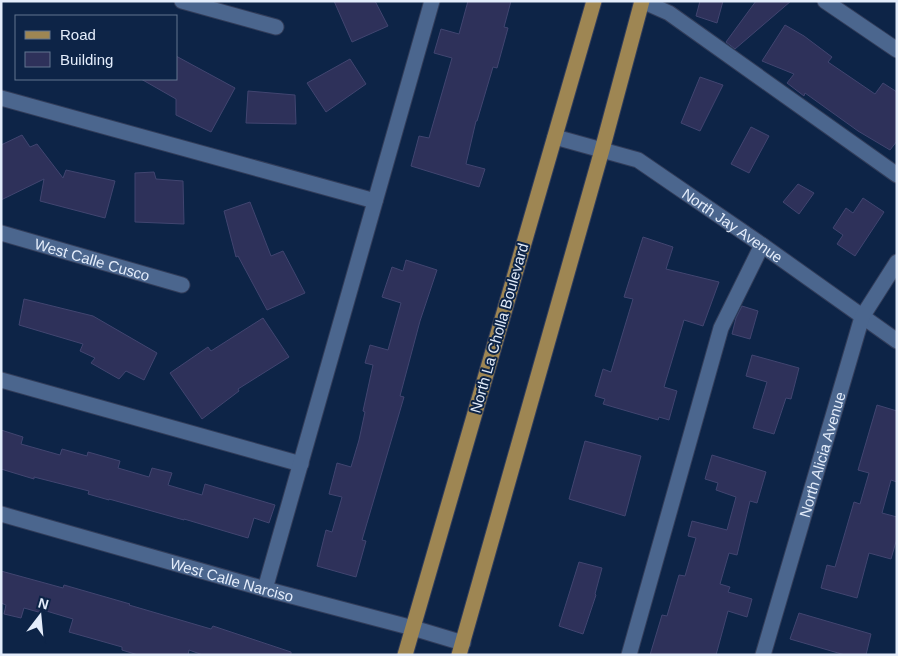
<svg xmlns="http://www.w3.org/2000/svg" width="898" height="656" font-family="Arial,sans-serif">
<rect width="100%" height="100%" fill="#0d2447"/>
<!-- building -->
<path fill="#2e315a" stroke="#414570" d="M334 1H375L388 26 352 42Z
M468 1H511L504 27 508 28 497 68 493 67 477 121H476L466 164 485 169 479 187 411 166 419 136 429 138 452 58 434 53 441 29 459 34Z
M700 1H723L717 23 696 16Z
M756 1H791L735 49 726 42Z
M785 25 804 36 832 57 828 62 875 94 883 83 897 92V141L890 150 858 131 805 93 804 96 787 83 794 74 762 61Z
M176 56 235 88 211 132 176 115V99L141 79H176Z
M350 59 366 84 326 112 307 83Z
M700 77 723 85 700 131 681 123Z
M248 91 295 95 296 124 246 123Z
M751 127 769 136 749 173 731 164Z
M22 135 30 147 37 144 63 178 66 170 115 181 105 218 40 201 44 179 1 200V145Z
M154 172 156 179 183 181 184 224 135 222V173Z
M798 184 814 193 799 214 783 202Z
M863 198 884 212 855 256 837 244 843 235 833 228 846 208 853 213Z
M250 202 271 256 283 251 305 293 267 310 238 256 236 257 224 211Z
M643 237 673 247 666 269 719 282 703 326 684 320 664 387 677 391 669 420 659 417 658 420 603 404 605 399 595 396 603 369 611 372 633 299 624 297Z
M406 260 437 270 420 321 400 396 404 397 362 540 366 541 356 577 317 566 326 530 332 532 342 497 329 494 337 463 351 467 359 440 365 412 363 411 373 365 365 363 370 345 388 350 401 303 382 297 392 267 403 271Z
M24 299 93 316 157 353 144 380 126 371 119 379 91 363 95 358 80 351 83 344 19 325Z
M742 306 758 311 750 339 732 334 736 318Z
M263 318 289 357 238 389 239 391 202 419 170 373 208 347 211 351Z
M752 355 799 368 791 399 786 398 774 434 753 428 767 382 746 376Z
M877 405 897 411V482L891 480 882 513 897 517V538L891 559 869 553 857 598 821 588 827 565 835 567 854 502 860 504 869 473 858 470Z
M1 430 23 437 21 444 60 455 62 449 87 456 88 452 120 461 118 468 149 477 152 468 172 473 168 485 202 495 205 484 275 505 269 523 254 518 248 538 184 519V520L109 499V500L88 494 89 491 34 477V479L1 469Z
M585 441 641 456 625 516 569 499Z
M712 455 766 472 757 503 750 501 737 555 729 553 720 584 730 587 728 592 752 599 747 617 728 611 716 655H650L662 615 667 616 679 575 685 576 696 538 688 536 692 521 727 530 736 497 716 490 718 483 705 479Z
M579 562 602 568 595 594 596 595 583 634 559 626Z
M1 571 63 588 64 585 130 604 129 605 211 629 213 626 291 652V655H203L189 650 188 655H138L122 650V647L69 632 73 619 43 610 42 613 24 608 21 618 4 614 6 605 1 603Z
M799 613 871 634 866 655H845L790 639Z"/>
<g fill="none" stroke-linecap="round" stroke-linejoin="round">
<!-- minor casing -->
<g stroke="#323d5a" stroke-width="17">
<g id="minor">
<path d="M182 1 276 27"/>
<path d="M642 1 669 13 897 175"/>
<path d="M825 1 897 50"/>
<path d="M1 98 375 201"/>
<path id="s1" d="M555 137 638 160 762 245 897 341"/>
<path id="s2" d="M1 233 182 285"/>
<path d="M1 380 301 464"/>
<path id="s3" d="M1 514 265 589 413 628 463 643"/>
<path d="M265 589 432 1"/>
<path d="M629 655 721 328 762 245"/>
<path id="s4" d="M763 655 862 317 897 262"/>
</g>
</g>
<!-- major casing -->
<g stroke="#323d5a" stroke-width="17">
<path id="major" d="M405 655 594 1
M459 655 602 150 642 1"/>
</g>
<!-- minor -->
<use href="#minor" stroke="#4b668e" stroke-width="15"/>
<!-- major -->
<use href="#major" stroke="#9e8653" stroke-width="15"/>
</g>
<g text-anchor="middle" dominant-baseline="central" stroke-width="4" stroke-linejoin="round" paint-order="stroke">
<!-- street labels -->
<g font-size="15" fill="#e4edfb" stroke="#0d2447">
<text stroke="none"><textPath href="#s1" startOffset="201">North Jay Avenue</textPath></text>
<text stroke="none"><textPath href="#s2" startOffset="95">West Calle Cusco</textPath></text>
<text transform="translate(499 328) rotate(-74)">North La Cholla Boulevard</text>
<text stroke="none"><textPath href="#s4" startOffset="209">North Alicia Avenue</textPath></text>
<text stroke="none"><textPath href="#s3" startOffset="240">West Calle Narciso</textPath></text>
</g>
</g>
<!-- border -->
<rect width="898" height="656" fill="none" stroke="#e4edfb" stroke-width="5"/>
<!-- legend -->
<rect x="15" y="15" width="162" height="65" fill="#0d2447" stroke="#63748f"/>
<rect x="25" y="31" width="25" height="8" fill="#9e8653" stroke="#63748f"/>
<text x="60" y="40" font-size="15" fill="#e4edfb">Road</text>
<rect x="25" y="52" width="25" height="15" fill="#2e315a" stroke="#63748f"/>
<text x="60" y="65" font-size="15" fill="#e4edfb">Building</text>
<!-- north arrow -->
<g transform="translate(40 616) rotate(16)" stroke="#0d2447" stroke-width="4" paint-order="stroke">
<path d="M0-4L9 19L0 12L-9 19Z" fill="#e4edfb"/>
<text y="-8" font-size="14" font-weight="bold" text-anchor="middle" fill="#e4edfb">N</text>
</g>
</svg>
